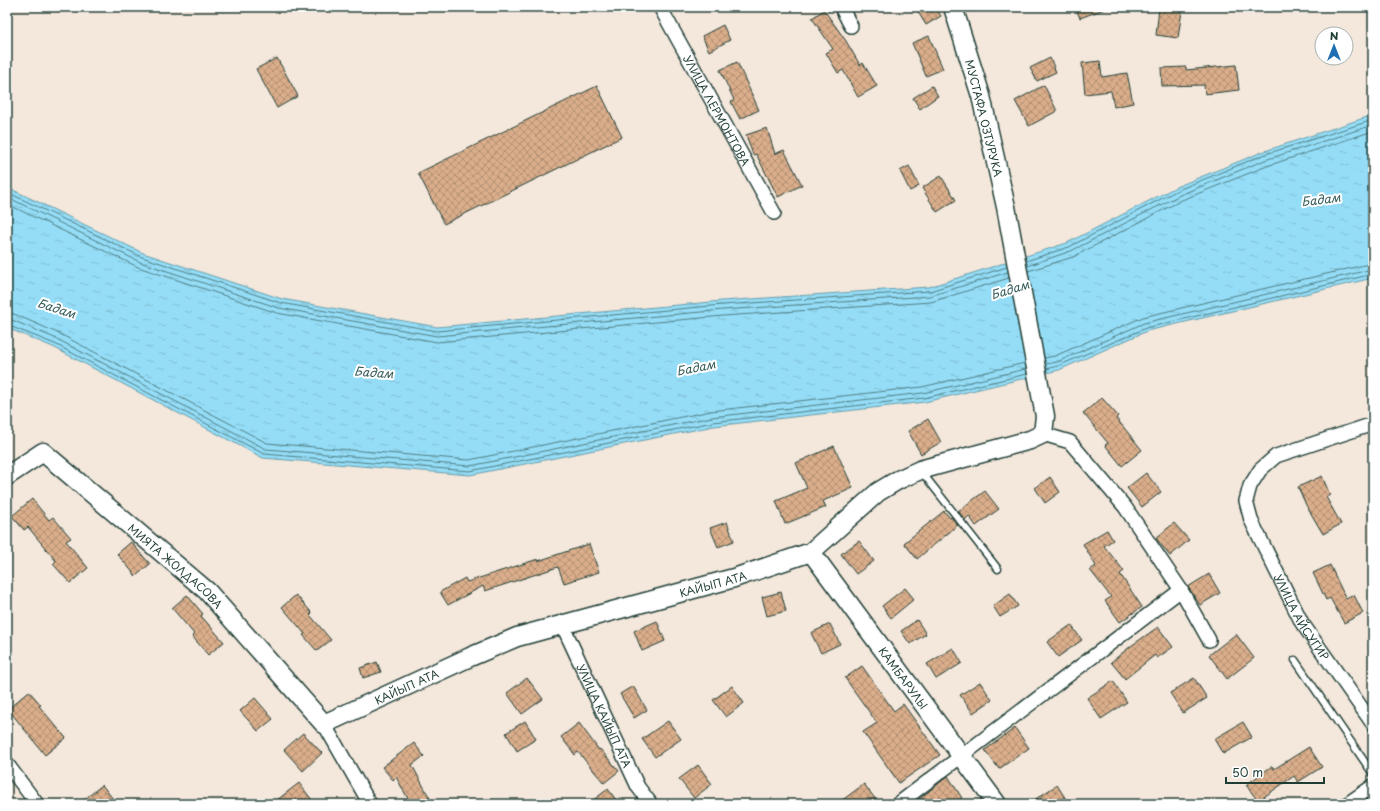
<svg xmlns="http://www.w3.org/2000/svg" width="1380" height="811" font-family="'Playpen Sans',sans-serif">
<defs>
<pattern id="water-ripples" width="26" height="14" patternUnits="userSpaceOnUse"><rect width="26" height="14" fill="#95ddf7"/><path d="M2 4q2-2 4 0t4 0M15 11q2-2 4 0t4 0" fill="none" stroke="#80bfd4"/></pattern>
<pattern id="building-cross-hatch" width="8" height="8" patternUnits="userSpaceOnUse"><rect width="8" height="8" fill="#daae8b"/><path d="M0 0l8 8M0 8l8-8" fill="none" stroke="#b08f72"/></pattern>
</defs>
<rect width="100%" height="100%" fill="#f4e7dc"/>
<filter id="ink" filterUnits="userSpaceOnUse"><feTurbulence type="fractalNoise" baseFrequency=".025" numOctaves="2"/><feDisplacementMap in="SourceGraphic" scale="8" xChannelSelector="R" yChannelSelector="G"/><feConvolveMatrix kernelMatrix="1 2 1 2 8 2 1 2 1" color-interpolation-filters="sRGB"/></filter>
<g filter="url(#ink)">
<!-- water -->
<path fill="url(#water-ripples)" stroke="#669da9" d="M1373 115V278L1147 331 1059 370 925 402 714 426 470 475 263 458 53 347 7 328V187L143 253 282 299 437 327 722 301 929 287 1067 243 1176 187 1262 152Z"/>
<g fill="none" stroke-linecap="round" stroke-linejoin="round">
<!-- shore -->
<path stroke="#4e7d82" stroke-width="1" d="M7 192 142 257 281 303 437 331 722 305 930 291 1007 267
M7 197 140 262 279 308 437 336 723 310 930 296 1008 272
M7 204 138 267 277 313 437 342 723 316 931 302 1009 278
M1026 261 1069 247 1178 190 1263 155 1373 120
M1027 266 1071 251 1180 195 1265 160 1373 125
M1028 271 1073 257 1182 200 1267 166 1373 131
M7 313 14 314 60 334 267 443 469 460 711 411 922 387 1025 363
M7 320H12L57 339 266 449 470 466 712 417 923 393 1026 369
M7 325 55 344 264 454 470 471 713 422 924 398 1027 374
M1044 358 1055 356 1143 317 1373 263
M1046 364 1057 362 1144 323 1373 269
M1046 369 1058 366 1146 328 1373 274"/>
</g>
<!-- building -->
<path fill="url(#building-cross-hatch)" stroke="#1f3d34" d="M915 7H935L941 16 926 25Z
M1075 7H1107V8L1080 18Z
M1159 8 1182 11 1178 38 1156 35Z
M824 10 846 41 860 65 863 63 877 86 858 97 843 70 838 73 826 53 833 49 812 18Z
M723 25 730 40 709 51 702 36Z
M929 36 943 69 926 76 912 43Z
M277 58 298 96 277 108 256 69Z
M1050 58 1056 72 1037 81 1030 68Z
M1100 61 1102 77 1127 73 1133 103 1114 107 1111 91 1085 94 1082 63Z
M737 62 759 110 740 119 731 102 734 100 720 70Z
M1236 65 1239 90 1205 94 1204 85 1162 86 1161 68 1186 67V70Z
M1044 85 1057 111 1029 126 1015 101Z
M597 86 622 137 444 224 418 173Z
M932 86 938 96 920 109 913 98Z
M767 128 775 154 784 150 802 185 778 197 756 154 753 155 746 135Z
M909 166 919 186 910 191 900 171Z
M941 176 956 200 937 212 922 188Z
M1102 398 1118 416 1116 418 1142 450 1122 466 1105 445 1108 443 1083 413Z
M928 419 941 442 921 454 908 431Z
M834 446 853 488 823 501 826 507 785 524 776 501 807 488 796 463Z
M1146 473 1161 492 1142 507 1127 488Z
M1322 476 1330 495 1326 497 1341 524 1323 534 1306 505 1298 487Z
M1050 477 1060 492 1045 503 1035 488Z
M985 491 999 509 976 526 969 516 965 520 958 511Z
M32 499 49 520 53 517 71 538 66 541 88 568 70 583 53 564 56 561 28 527 24 530 12 516Z
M944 511 950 518 951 517 958 525 917 559 904 543Z
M727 522 734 541 718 547 710 528Z
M1174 523 1189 540 1170 556 1156 538Z
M1107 530 1113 540 1104 546 1124 571 1120 574 1142 607 1120 622 1105 601 1111 597 1090 570 1096 566 1083 544Z
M859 541 874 561 856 574 841 554Z
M131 542 150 564 136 576 117 554Z
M589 544 599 572 564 583 558 567 485 591 483 586 448 605 440 592 465 578 467 582 538 559V561Z
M1330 565 1346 599 1354 595 1363 613 1344 623 1330 598 1326 600 1313 573Z
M1209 574 1220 593 1200 605 1188 587Z
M905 588 914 599 891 618 882 606Z
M781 592 786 611 767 616 762 597Z
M1010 594 1018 606 1000 617 993 606Z
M187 595 203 614 201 616 224 642 208 655 192 636 194 634 172 608Z
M296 595 312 613 310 615 331 640 317 651 303 635 305 634 282 607Z
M917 620 926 634 910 644 901 631Z
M657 621 665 641 642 651 634 631Z
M830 624 840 644 821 653 811 633Z
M1071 625 1082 640 1058 657 1047 642Z
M1158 627 1173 647 1157 658 1155 655 1125 679 1111 662 1131 646Z
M1236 634 1254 658 1227 679 1209 655Z
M953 648 962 663 936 679 927 664Z
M377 662 381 672 363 678 360 668Z
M862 666 894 711 903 704 940 755 899 783 863 732 877 723 845 678Z
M527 678 543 699 522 714 507 693Z
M1194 678 1207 698 1183 713 1170 693Z
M1113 681 1127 702 1101 719 1087 698Z
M980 682 992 700 973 713 960 695Z
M633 686 647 710 634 718 620 694Z
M732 686 744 703 726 717 713 700Z
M29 691 41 705 39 706 66 738 45 755 8 709Z
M255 698 273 719 258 731 240 711Z
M525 721 536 739 517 751 506 733Z
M668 721 681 739 655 757 642 739Z
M1243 722 1252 737 1223 754 1214 739Z
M579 723 599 750 600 749 619 771 604 783 578 752 575 755 561 737Z
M1015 728 1029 748 999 769 985 750Z
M303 733 322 753 303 771 284 750Z
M414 743 424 756 412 765 433 804H411L396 777 393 780 382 767Z
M1309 747 1322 767 1298 782 1294 776 1258 801 1246 785 1272 766 1274 769Z
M698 765 712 784 694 798 679 779Z
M948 776 962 798 952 804H913Z
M299 783 315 804H272Z
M864 784 879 804H837Z
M102 785 117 804H79Z
M1057 785 1069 804H1028Z
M608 789 619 804H588Z"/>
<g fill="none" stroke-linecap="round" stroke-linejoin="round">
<!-- lane casing -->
<g stroke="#1f3d34" stroke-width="9">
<path id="lane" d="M921 471 998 569
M1295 660 1373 774"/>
</g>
<!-- street casing -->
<g stroke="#1f3d34" stroke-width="16">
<g id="street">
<path id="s1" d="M660 7 774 213"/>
<path d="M841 7 851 26"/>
<path id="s2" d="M1373 424 1276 456 1260 470 1250 486 1246 501 1251 520 1302 623 1373 724"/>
<path d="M1043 434 1070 442 1125 507 1181 590 1209 640"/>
<path id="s3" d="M562 624 638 787 651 804"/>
<path d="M324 724 370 804"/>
<path d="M7 764 37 804"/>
<path d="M898 804 1181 590"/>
<path d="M1347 804 1373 786"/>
</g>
</g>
<!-- secondary casing -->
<g stroke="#1f3d34" stroke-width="21">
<g id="secondary">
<path id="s4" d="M7 476 43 452 207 591 324 724 470 657 517 637 734 578 811 552 878 492 898 480 920 470 1030 440 1043 434 1045 416 1006 207 981 96 953 7"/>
<path id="s5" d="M811 552 997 804"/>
</g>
</g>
<!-- lane -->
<use href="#lane" stroke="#fff" stroke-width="6"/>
<!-- street -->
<use href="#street" stroke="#fff" stroke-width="13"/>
<!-- secondary -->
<use href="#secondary" stroke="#fff" stroke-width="18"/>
</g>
</g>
<g text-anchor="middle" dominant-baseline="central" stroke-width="4" stroke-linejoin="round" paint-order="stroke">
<!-- street labels -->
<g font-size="11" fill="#1f3d34" stroke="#fff">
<text stroke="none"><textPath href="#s1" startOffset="118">УЛИЦА ЛЕРМОНТОВА</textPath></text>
<text transform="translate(984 118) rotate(76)">МУСТАФА ОЗТУРУКА</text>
<text stroke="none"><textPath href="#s4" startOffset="218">МИЯТА ЖОЛДАСОВА</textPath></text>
<text stroke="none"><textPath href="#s4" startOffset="850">КАЙЫП АТА</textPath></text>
<text stroke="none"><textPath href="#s2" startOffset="287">УЛИЦА АЙСУГИР</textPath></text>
<text stroke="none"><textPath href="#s5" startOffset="156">КАМБАРУЛЫ</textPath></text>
<text stroke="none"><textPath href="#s4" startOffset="526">КАЙЫП АТА</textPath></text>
<text stroke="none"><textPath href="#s3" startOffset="101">УЛИЦА КАЙЫП АТА</textPath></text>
</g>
<!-- water labels -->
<g font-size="12" font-style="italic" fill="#375d5b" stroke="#fff">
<text transform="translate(1321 199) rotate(-7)">Бадам</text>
<text transform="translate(1010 289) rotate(-17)">Бадам</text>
<text transform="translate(57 308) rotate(18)">Бадам</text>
<text transform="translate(696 367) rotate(-11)">Бадам</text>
<text transform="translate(374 372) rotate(4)">Бадам</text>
</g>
</g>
<!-- margin -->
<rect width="1380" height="811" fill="none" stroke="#fff" stroke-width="24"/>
<rect x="12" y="12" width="1356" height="787" fill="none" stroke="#1f3d34" stroke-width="1.5" filter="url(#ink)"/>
<!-- north arrow -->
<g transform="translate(1334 46)"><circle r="19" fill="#ffffff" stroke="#a5b1ae"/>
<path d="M0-3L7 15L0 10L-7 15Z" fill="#1f6fb2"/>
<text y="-6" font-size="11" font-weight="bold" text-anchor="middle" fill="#1f3d34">N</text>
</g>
<!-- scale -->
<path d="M1226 777v6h98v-6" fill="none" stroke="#1f3d34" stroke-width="2"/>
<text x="1232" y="777" font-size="12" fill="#1f3d34" stroke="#ffffff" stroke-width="3" paint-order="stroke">50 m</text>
</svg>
